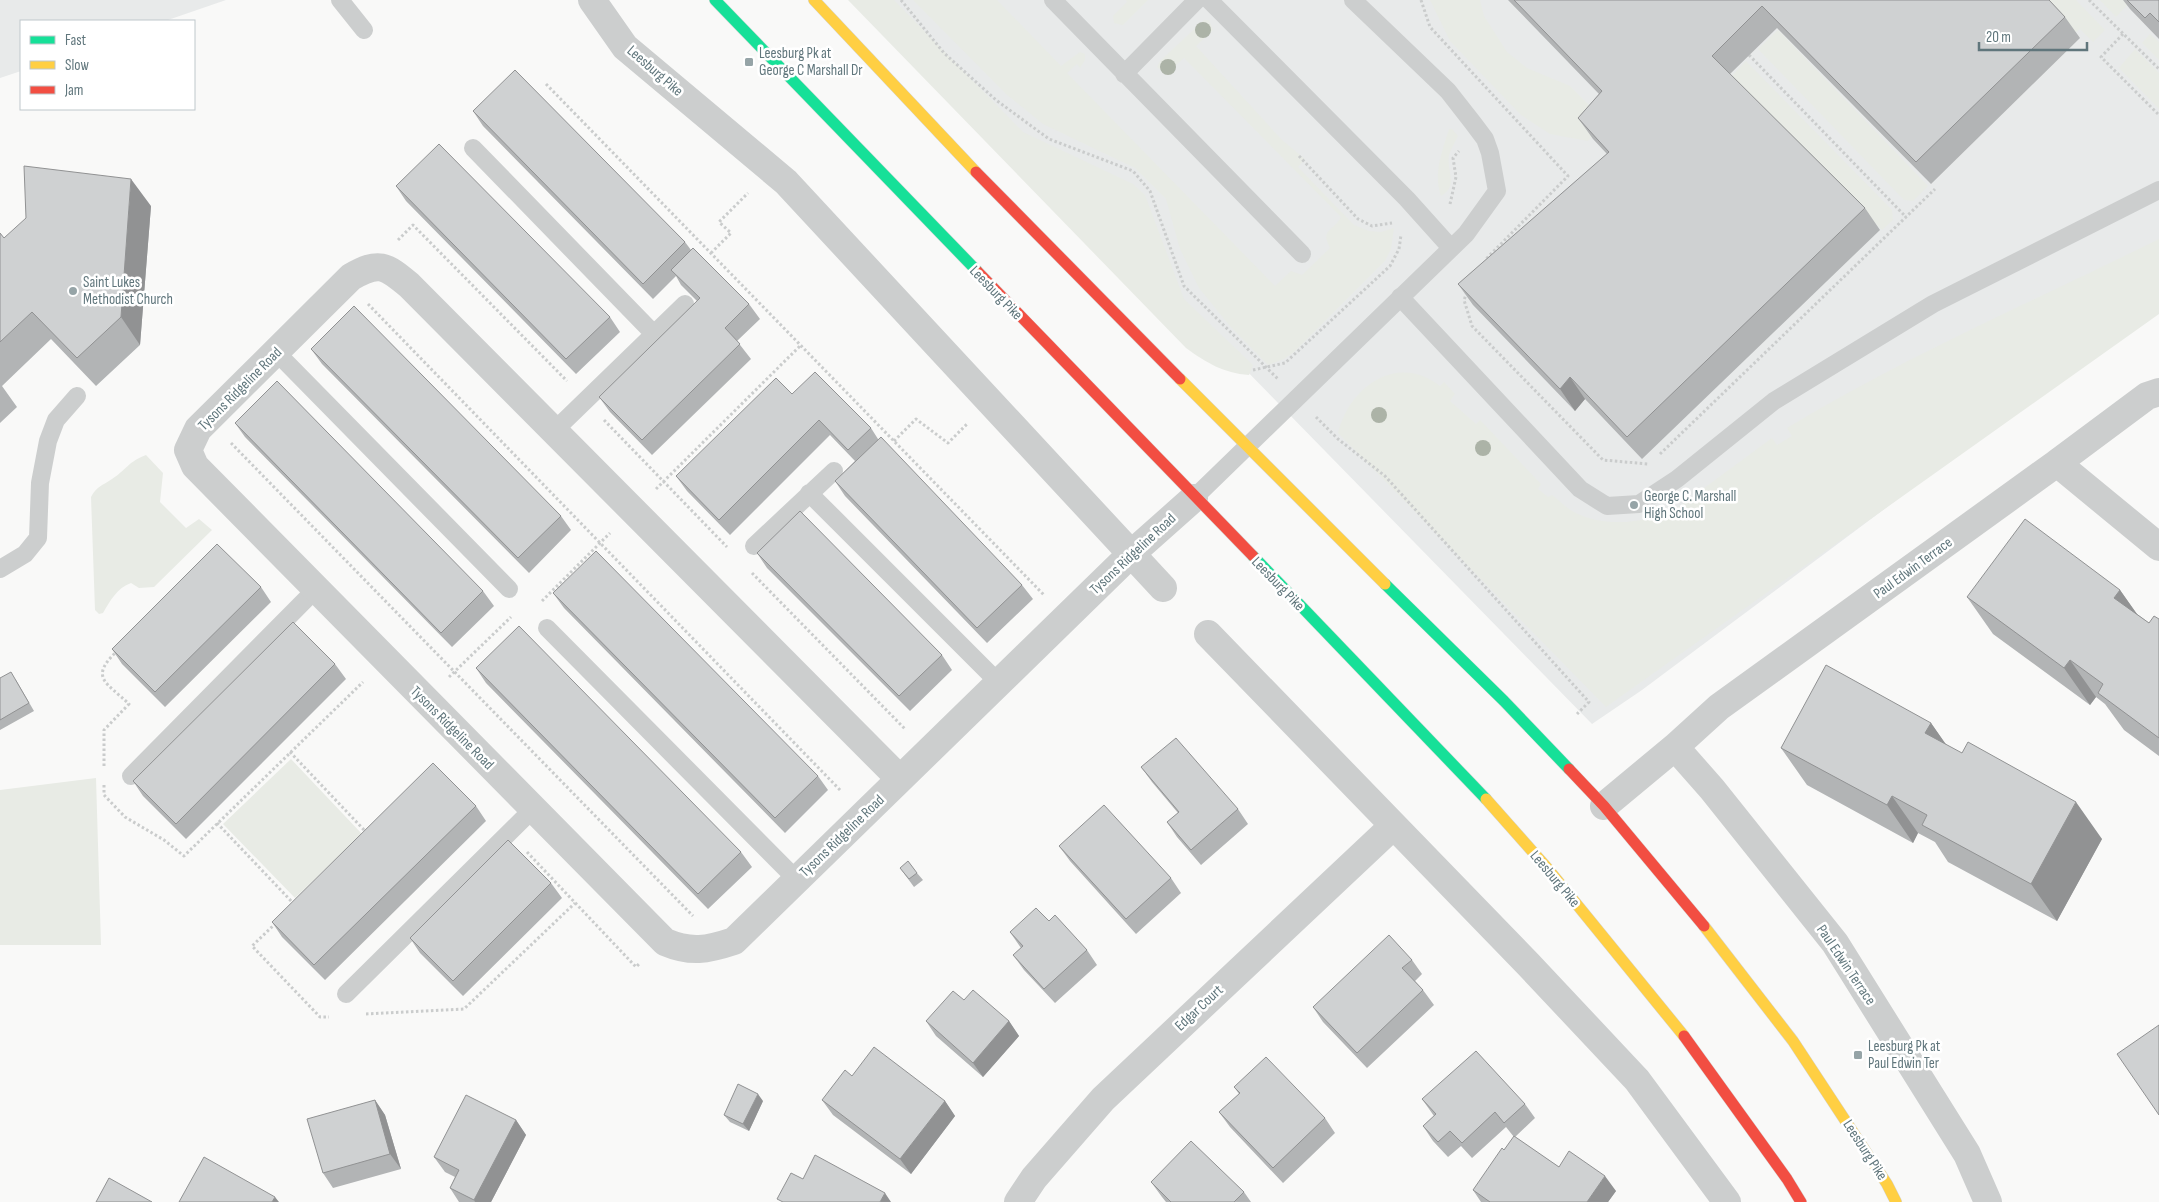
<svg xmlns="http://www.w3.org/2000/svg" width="2159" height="1202" font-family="'Sofia Sans Condensed',sans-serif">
<rect width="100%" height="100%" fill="#f9f9f8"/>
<!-- built -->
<path fill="#e8eaea" d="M0 0H226L165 21H21V71L0 78Z
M884 0H2159V304L1642 690 1592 724Z"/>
<!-- green -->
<path fill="#e8ebe5" d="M848 0H894L1023 132 1133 184 1145 195 1184 299 1253 365 1249 375C1223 373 1207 363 1186 348Z
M913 0H997L1061 66 1080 52 1085 54V60L1080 68 1077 64 1067 73 1275 286 1291 271 1302 275 1330 248C1320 229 1333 232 1341 217L1184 58 1166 74 1157 67 1160 61 1204 20H1209L1213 30 1196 46 1282 140 1305 159 1298 167 1354 225 1369 231 1381 232 1394 228 1391 249 1385 261 1294 352 1284 359 1268 365 1229 325 1199 288 1180 249 1166 199 1135 168 1043 124 1006 94Z
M1126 0H1148L1123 25 1114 23 1113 16 1127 2Z
M1430 0H1480L1484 16 1507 52 1527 68 1570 86 1606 122 1588 141 1550 134 1521 115 1450 41Z
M2043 0H2076L2105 30 2093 42 2080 29 2075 33Z
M2100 0H2132L2116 17Z
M1778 30 1928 186 1913 201 1904 200 1758 49Z
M2150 34 2159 42V60L2142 43Z
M2135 49 2159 73V109L2119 68Z
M1746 61 1892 210 1893 220 1882 230 1730 78Z
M1449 129H1452L1458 136C1455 142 1451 149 1449 155 1446 171 1459 186 1441 196 1433 173 1442 152 1449 129Z
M2159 239V314L1606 707 1338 433C1349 387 1397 352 1440 386L1444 382 1455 394 1450 401 1476 424 1480 420 1541 484 1538 489 1548 497 1552 495C1559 500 1566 508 1574 512 1603 528 1644 523 1673 511L1772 438 1777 445 1792 436 1787 428C1906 356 2034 301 2159 239Z
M146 455 163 473 160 502 186 528 199 519 212 530 154 587 139 588 131 583C117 588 110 601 103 613L99 614 95 610 91 497C97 486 102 486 112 479 126 470 129 461 146 455Z
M291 759 362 834 295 898 223 824Z
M96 778 101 945H0V790Z"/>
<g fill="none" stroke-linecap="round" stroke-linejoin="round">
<!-- fast casing -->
<g stroke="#d4d5d5" stroke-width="12">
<path id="fast" d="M715 0 977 271
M1253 556 1486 799
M1385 584 1504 701 1569 769"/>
</g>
<!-- slow casing -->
<g stroke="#d4d5d5" stroke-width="12">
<path id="slow" d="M814 0 976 172
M1180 379 1385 584
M1486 799 1548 869 1684 1036
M1704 926 1793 1041 1887 1184 1896 1202"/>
</g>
<!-- jam casing -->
<g stroke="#d4d5d5" stroke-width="12">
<path id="jam" d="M976 172 1180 379
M977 271 1253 556
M1569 769 1604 806 1704 926
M1684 1036 1787 1179 1801 1202"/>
</g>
<!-- path -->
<path stroke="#cacccc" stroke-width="3" stroke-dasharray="2.5 2.5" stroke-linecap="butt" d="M901 0 944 53 996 100 1049 139 1133 171 1150 191 1184 286 1278 379
M1421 0 1430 27 1568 176 1486 259
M2089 0 2159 69
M2123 34 2101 57 2159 115
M1749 55 1906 217
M546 84 1044 595
M1299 156 1358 219 1372 226 1392 223
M1450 204 1456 177 1453 158 1459 151
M398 240 413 225 567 381
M711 253 731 233 719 222 748 193
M1467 292 1464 300 1472 326 1603 460 1648 464
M368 304 841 791
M1253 370 1285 363 1390 266 1399 249 1401 235
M1316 417 1338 439 1385 476 1589 702 1577 714
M604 420 727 547
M894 441 916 419 948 443 968 423
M231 443 693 916
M1660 454 1935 189
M656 489 801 345
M752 573 905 729
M542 601 610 533
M449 677 511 617
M290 752 367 833
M104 766V730L129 704C106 682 89 678 117 651
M104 785V795L125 817 164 840 184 856 363 682
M217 823 294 904
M527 852 636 967 640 963
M276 923 252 946 320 1017H329
M366 1014 464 1009 575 903"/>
<!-- lane -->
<path stroke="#cccece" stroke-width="18" d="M340 0 364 30
M1053 0 1302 254
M1209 0 1407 199 1451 248
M1124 74 1197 0
M473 148 654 334
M1400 297 1580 489 1607 506 1639 504 1677 479 1774 401 1933 304 2159 190
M276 352 509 589
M554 431 685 304
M809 493 999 683
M1194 498 1466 234 1497 191 1490 153 1485 139 1473 123 1448 91 1353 0
M754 546 834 471
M0 569 25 554 38 538 40 483 48 441 56 420 77 396
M547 628 797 880
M131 776 316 589
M346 994 533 809"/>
<!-- street -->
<path stroke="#cccece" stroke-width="28" d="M592 0 625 47 786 182 1163 588
M2159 392 2147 396 2057 463 2159 547
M1208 634 1528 964 1637 1080 1727 1202
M900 779 409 285C385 265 379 261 351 277L198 429 188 450 195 466 665 942C691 953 707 950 734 941L1131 554 1194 498
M1604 806 1675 747
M1018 1202 1034 1178 1103 1099 1393 826
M1988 1202 1967 1154 1835 943 1712 789 1675 747 1719 707 2057 463"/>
<!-- fast -->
<use href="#fast" stroke="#16e098" stroke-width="11"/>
<!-- slow -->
<use href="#slow" stroke="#ffcf43" stroke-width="11"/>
<!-- jam -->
<use href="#jam" stroke="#f24e42" stroke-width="11"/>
</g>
<!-- trees -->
<g fill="#acb3a7">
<circle cx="1203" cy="30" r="8"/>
<circle cx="1168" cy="67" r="8"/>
<circle cx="1379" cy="415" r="8"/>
<circle cx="1483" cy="448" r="8"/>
</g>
<!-- wall -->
<path fill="#b2b4b5" d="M1508 0H2049L2065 17 2080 38 1931 184 1777 28 1730 74 1865 208 1880 230 1642 459 1585 399 1575 411 1473 305 1458 284 1607 154 1593 139 1578 118 1599 94Z
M2123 0H2159V39L2130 9Z
M473 111 685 242 691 250 749 304 760 319 737 341 751 359 652 455 610 412 599 397 697 301 681 285 676 276 653 299 483 126Z
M396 186 610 317 620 332 576 374 406 201Z
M151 206 140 345 96 386 51 339 2 386 17 407 0 423V233L4 238Z
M311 349 561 516 571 530 529 573 322 364Z
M792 394 871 428 878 439 1022 585 1033 599 987 643 845 496 835 481 855 461 830 435 730 535 687 491 676 476Z
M235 423 483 591 494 606 452 647 245 437Z
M757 553 942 655 952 670 910 711 767 568Z
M261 587 271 602 165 707 122 664 112 649Z
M2120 590 2137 614 2149 623 2159 619V756L2124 730 2105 704 2096 697 2090 705 1993 634 1967 597Z
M553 593 818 776 828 790 785 833 564 608Z
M335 664 346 679 186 839 143 796 133 781Z
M476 668 741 852 752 867 708 909 486 683Z
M0 678 16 680 34 711 0 730Z
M1931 723 1946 745 2102 839 2057 921 1948 862 1935 842 1918 833 1913 843 1807 785 1781 748Z
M1141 767 1238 809 1248 824 1201 865 1177 837 1167 822 1178 813 1152 782Z
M476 806 486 821 325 980 282 937 272 922Z
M1059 846 1171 878 1181 893 1136 934 1070 861Z
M900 868 917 873 923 880 914 887Z
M551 883 562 898 463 996 420 953 410 938Z
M1049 921 1087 950 1097 965 1055 1003 1024 970 1013 955 1021 948 1010 932Z
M1412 960 1422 974 1415 981 1423 990 1434 1005 1367 1068 1323 1022 1313 1007Z
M964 1000 1009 1021 1019 1036 983 1077 936 1036 926 1021Z
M852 1076 945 1101 955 1116 911 1174 833 1115 822 1100Z
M1234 1087 1325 1118 1335 1133 1283 1183 1230 1127 1219 1112 1239 1094Z
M1422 1099 1525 1104 1535 1118 1515 1137 1559 1167 1616 1191 1608 1202H1481L1473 1190 1514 1137 1506 1127 1472 1158 1461 1146 1448 1157 1433 1141 1423 1126 1434 1116Z
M375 1100 385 1115 401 1169 333 1188 323 1173Z
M763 1101 749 1131 730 1122 724 1115Z
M516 1120 526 1135 491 1202H459L450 1188 455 1177 445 1172 434 1157Z
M1151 1182 1244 1192 1251 1202H1166L1162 1197Z"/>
<!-- shaded-wall -->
<path fill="#919293" d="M131 179 151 206 140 345 121 317Z
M1570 377 1585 399 1575 411 1560 389Z
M2120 590 2146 627 2114 598Z
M2070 660 2096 697 2090 705 2064 668Z
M1931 723 1957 760 1925 733Z
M1892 796 1918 833 1913 843 1887 805Z
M2076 802 2102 839 2057 921 2031 884Z
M1009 1021 1019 1036 983 1077 973 1063Z
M758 1094 763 1101 749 1131 743 1124Z
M375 1100 385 1115 401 1169 390 1154Z
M945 1101 955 1116 911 1174 900 1159Z
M516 1120 526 1135 491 1202H475L474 1200Z
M1605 1176 1616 1191 1608 1202H1587Z
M885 1193 891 1202H880Z
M275 1197 279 1202H272Z"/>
<!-- building -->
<path fill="#cfd1d2" stroke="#919293" d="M1514 0H2049L2065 17 1916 162 1762 6 1712 56 1865 208 1627 437 1570 377 1560 389 1458 284 1609 152 1578 118 1602 91Z
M2127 0H2159V22L2150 13 2145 18Z
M515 70 685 242 643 284 473 111Z
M439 144 610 317 566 359 396 186Z
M24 166 131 179 121 317 77 358 32 312 0 342V233L4 238 26 218Z
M693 248 749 304 725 328 740 344 642 440 599 397 700 298 671 270Z
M354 306 561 516 518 558 311 349Z
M815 372 871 428 848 450 819 420 719 520 676 476 776 378 792 394Z
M277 381 483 591 441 633 235 423Z
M881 437 1022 585 977 628 835 481Z
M800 511 942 655 899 696 757 553Z
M2025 519 2120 590 2114 598 2149 623 2154 616 2159 619V738L2098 693 2103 684 2070 660 2064 668 1967 597Z
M217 544 261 587 155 692 112 649Z
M596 551 818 776 775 818 553 593Z
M293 622 335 664 176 824 133 781Z
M519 626 741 852 698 894 476 668Z
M1826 665 1931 723 1925 733 1962 753 1968 742 2076 802 2031 884 1922 825 1927 815 1892 796 1887 805 1781 748Z
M11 672 29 703 0 720V678Z
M1176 738 1238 809 1191 850 1167 822 1179 812 1141 767Z
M433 763 476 806 314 965 272 922Z
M1104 805 1171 878 1126 919 1059 846Z
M508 840 551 883 453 981 410 938Z
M908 861 917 873 909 879 900 868Z
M1036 908 1049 921 1055 915 1087 950 1044 989 1013 955 1023 946 1010 932Z
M1389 935 1412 960 1402 968 1423 990 1357 1053 1313 1007Z
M973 990 1009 1021 973 1063 926 1021 953 991 964 1000Z
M2159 1025V1115L2117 1054Z
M874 1047 945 1101 900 1159 822 1100 845 1070 852 1076Z
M1476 1051 1525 1104 1504 1123 1495 1112 1462 1143 1450 1131 1438 1142 1423 1126 1436 1114 1422 1099Z
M1266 1057 1325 1118 1273 1168 1219 1112 1240 1093 1234 1087Z
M738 1084 758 1094 743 1124 724 1115Z
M466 1095 516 1120 474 1200 450 1188 459 1170 434 1157Z
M375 1100 390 1154 323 1173 307 1119Z
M1514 1136 1559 1167 1569 1151 1605 1176 1587 1202H1490L1473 1190 1502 1148 1504 1150Z
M1191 1141 1244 1192 1234 1202H1171L1151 1182Z
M815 1155 885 1193 880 1202H783L777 1199 791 1173 803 1179Z
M204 1157 275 1197 272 1202H179Z
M109 1178 152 1202H96Z"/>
<!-- markers -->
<g fill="#96a4a7" stroke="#fff" stroke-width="2">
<rect x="744" y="57" width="10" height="10" rx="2.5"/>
<circle cx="73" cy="291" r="5"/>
<circle cx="1634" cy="505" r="5"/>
<rect x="1853" y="1050" width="10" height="10" rx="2.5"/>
</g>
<g text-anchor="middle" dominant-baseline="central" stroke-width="5" stroke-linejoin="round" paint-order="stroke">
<!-- poi labels -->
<g font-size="15" fill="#60767c" stroke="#fff" text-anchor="start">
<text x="759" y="53">Leesburg Pk at<tspan x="759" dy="17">George C Marshall Dr</tspan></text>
<text x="83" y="282">Saint Lukes<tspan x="83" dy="17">Methodist Church</tspan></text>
<text x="1644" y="496">George C. Marshall<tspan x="1644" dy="17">High School</tspan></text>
<text x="1868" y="1046">Leesburg Pk at<tspan x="1868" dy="17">Paul Edwin Ter</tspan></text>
</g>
<!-- street labels -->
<g font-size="15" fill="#60767c" stroke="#fff">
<text transform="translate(655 71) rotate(41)">Leesburg Pike</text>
<text transform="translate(996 293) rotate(46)">Leesburg Pike</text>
<text transform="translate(240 389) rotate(-45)">Tysons Ridgeline Road</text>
<text transform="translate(1133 554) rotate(-43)">Tysons Ridgeline Road</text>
<text transform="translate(1913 568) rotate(-36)">Paul Edwin Terrace</text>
<text transform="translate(1278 584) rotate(46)">Leesburg Pike</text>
<text transform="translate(452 728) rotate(45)">Tysons Ridgeline Road</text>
<text transform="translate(842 836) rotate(-44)">Tysons Ridgeline Road</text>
<text transform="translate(1555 879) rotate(50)">Leesburg Pike</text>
<text transform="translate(1846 965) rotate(56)">Paul Edwin Terrace</text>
<text transform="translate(1199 1008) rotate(-43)">Edgar Court</text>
<text transform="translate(1865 1150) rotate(57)">Leesburg Pike</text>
</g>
</g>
<!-- legend -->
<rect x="20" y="20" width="175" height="90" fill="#ffffff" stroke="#bfc8cb"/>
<rect x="30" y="36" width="25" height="8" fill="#16e098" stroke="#bfc8cb"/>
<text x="65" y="45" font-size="15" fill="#60767c">Fast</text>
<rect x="30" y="61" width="25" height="8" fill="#ffcf43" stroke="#bfc8cb"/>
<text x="65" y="70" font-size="15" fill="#60767c">Slow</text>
<rect x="30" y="86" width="25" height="8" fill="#f24e42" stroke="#bfc8cb"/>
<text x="65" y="95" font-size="15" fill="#60767c">Jam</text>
<!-- scale -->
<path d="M1979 42v8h108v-8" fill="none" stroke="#60767c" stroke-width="2.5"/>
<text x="1986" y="42" font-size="15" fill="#60767c" stroke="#ffffff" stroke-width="4" paint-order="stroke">20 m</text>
</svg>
